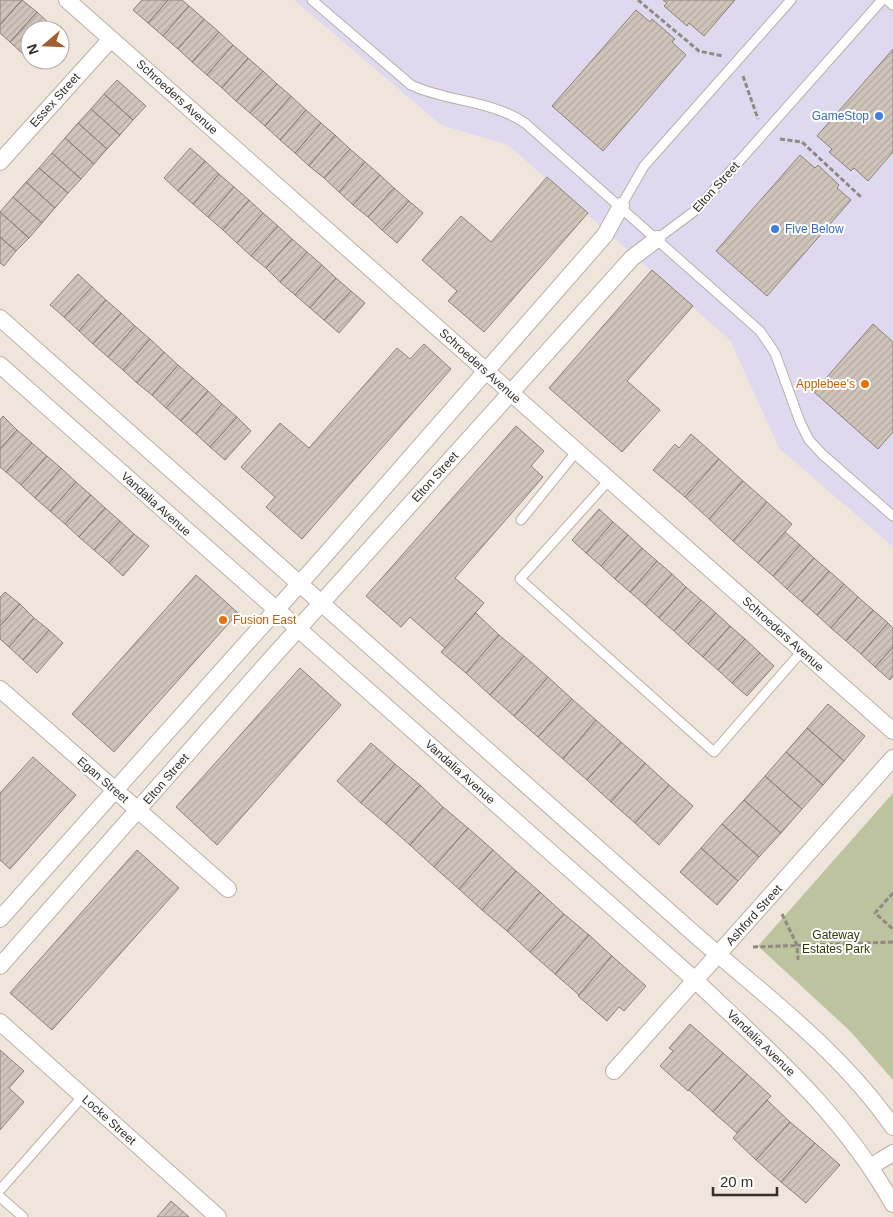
<svg xmlns="http://www.w3.org/2000/svg" width="893" height="1217" font-family="Helvetica,sans-serif">
<defs>
<pattern id="building-hatch" width="6" height="6" patternUnits="userSpaceOnUse" patternTransform="scale(1.25)"><rect width="6" height="6" fill="#cfc4ba"/><path d="M-1 1l2-2M0 6l6-6M5 7l2-2" fill="none" stroke="#b2a9a0"/></pattern>
</defs>
<rect width="100%" height="100%" fill="#f0e5da"/>
<!-- commercial -->
<path fill="#dfd9ef" d="M294 0H893V547L779 448 730 340 508 145 441 125Z"/>
<!-- green -->
<path fill="#bdc29f" d="M893 793V1080L850 1031 758 946Z"/>
<!-- building -->
<path fill="url(#building-hatch)" stroke="#8d8279" d="M0 0H22L0 25Z
M22 0 37 12 10 42 0 33V25Z
M142 0H168L148 23 133 10Z
M168 0H182L189 6 163 36 148 23Z
M663 0H735L704 36 689 23 687 26 664 6 667 3Z
M189 6 204 19 178 49 163 36Z
M636 10 650 22 652 19 675 39 672 42 686 55 603 151 552 106Z
M37 12 51 25 47 30H30V49L24 55 10 42Z
M204 19 219 32 192 62 178 49Z
M219 32 233 45 207 75 192 62Z
M233 45 248 58 222 88 207 75Z
M30 49V60H46L39 68 24 55Z
M893 49V152L868 181 854 168 851 171 829 152 832 149 817 136Z
M248 58 263 71 236 101 222 88Z
M263 71 277 84 250 113 236 101Z
M117 80 146 106 133 120 104 94Z
M277 84 291 96 265 126 250 113Z
M104 94 133 120 120 135 91 109Z
M291 96 306 110 280 140 265 126Z
M91 109 120 135 107 149 78 123Z
M306 110 321 123 295 153 280 140Z
M78 123 107 149 94 164 65 138Z
M321 123 335 135 309 166 295 153Z
M335 135 350 149 324 178 309 166Z
M65 138 94 164 81 179 52 153Z
M190 148 205 161 178 191 164 178Z
M350 149 365 162 339 192 324 178Z
M52 153 81 179 68 193 39 168Z
M800 155 815 168 818 165 839 185 837 188 851 200 767 296 716 251Z
M205 161 219 174 193 204 178 191Z
M365 162 380 175 353 205 339 192Z
M39 168 68 193 55 208 26 182Z
M219 174 234 187 208 217 193 204Z
M380 175 394 188 368 217 353 205Z
M547 177 588 213 484 332 448 301 457 291 422 260 461 216 491 242Z
M26 182 55 208 42 223 13 197Z
M234 187 249 200 223 230 208 217Z
M394 188 409 201 382 230 368 217Z
M13 197 42 223 29 238 0 212Z
M249 200 263 213 237 243 223 230Z
M409 201 423 213 397 243 382 230Z
M0 212 29 238 16 251 0 237Z
M263 213 278 226 251 256 237 243Z
M278 226 292 239 266 268 251 256Z
M0 237 16 251 4 266 0 263Z
M292 239 307 252 280 282 266 268Z
M307 252 322 265 295 295 280 282Z
M322 265 336 278 310 308 295 295Z
M652 270 693 306 627 381 660 410 622 452 549 388Z
M78 274 92 287 64 317 50 305Z
M336 278 351 291 324 320 310 308Z
M92 287 106 300 79 331 64 317Z
M351 291 365 303 339 333 324 320Z
M106 300 121 313 93 344 79 331Z
M121 313 135 326 108 357 93 344Z
M873 324 893 342V432L878 449 814 392Z
M135 326 150 339 123 370 108 357Z
M150 339 164 352 137 383 123 370Z
M424 344 451 369 302 539 266 507 275 497 241 467 280 423 309 448 397 348 410 359Z
M164 352 178 365 152 395 137 383Z
M178 365 193 378 166 408 152 395Z
M193 378 208 391 181 421 166 408Z
M208 391 222 404 196 434 181 421Z
M222 404 237 417 210 447 196 434Z
M3 416 17 430 0 449V420Z
M237 417 251 431 225 460 210 447Z
M516 426 544 451 531 466 543 477 455 578 484 603 445 648 410 617 401 627 366 596Z
M17 430 32 443 6 472 0 467V449Z
M691 434 719 459 685 497 653 470 675 444 679 448Z
M32 443 47 456 21 485 6 472Z
M47 456 61 468 35 498 21 485Z
M719 459 743 481 709 519 685 497Z
M61 468 76 482 50 511 35 498Z
M743 481 767 502 733 541 709 519Z
M76 482 91 495 65 524 50 511Z
M91 495 105 508 79 537 65 524Z
M767 502 792 524 758 563 733 541Z
M105 508 120 521 94 550 79 537Z
M599 509 613 522 586 553 572 540Z
M120 521 134 534 109 563 94 550Z
M613 522 628 535 601 566 586 553Z
M785 532 800 545 773 576 758 563Z
M134 534 149 546 123 576 109 563Z
M628 535 642 548 615 579 601 566Z
M800 545 814 558 787 589 773 576Z
M642 548 657 561 630 592 615 579Z
M814 558 829 571 802 602 787 589Z
M657 561 672 574 645 605 630 592Z
M829 571 844 584 817 615 802 602Z
M672 574 686 587 659 618 645 605Z
M196 575 238 613 114 752 72 714Z
M844 584 858 597 831 628 817 615Z
M686 587 701 600 674 631 659 618Z
M5 592 20 604 0 626V597Z
M858 597 873 610 846 641 831 628Z
M701 600 716 613 688 644 674 631Z
M20 604 34 618 9 647 0 639V626Z
M873 610 888 623 861 654 846 641Z
M476 613 499 635 466 673 441 652Z
M716 613 730 626 703 657 688 644Z
M34 618 49 630 23 660 9 647Z
M888 623 893 628V647L875 667 861 654Z
M730 626 745 639 718 670 703 657Z
M49 630 63 643 37 673 23 660Z
M499 635 524 656 490 695 466 673Z
M745 639 760 653 732 683 718 670Z
M893 647V676L890 680 875 667Z
M760 653 774 666 747 696 732 683Z
M524 656 548 677 514 716 490 695Z
M300 668 341 705 217 845 176 807Z
M548 677 572 699 538 737 514 716Z
M572 699 596 720 563 759 538 737Z
M828 704 865 736 844 761 807 728Z
M596 720 621 742 587 780 563 759Z
M807 728 844 761 823 785 786 752Z
M621 742 645 763 611 802 587 780Z
M371 743 395 764 361 803 337 781Z
M786 752 823 785 802 809 765 776Z
M33 757 76 795 10 869 0 860V793Z
M645 763 669 785 635 823 611 802Z
M395 764 420 785 386 824 361 803Z
M765 776 802 809 781 833 744 800Z
M420 785 443 807 410 845 386 824Z
M669 785 693 806 659 845 635 823Z
M744 800 781 833 759 857 722 824Z
M443 807 468 828 434 867 410 845Z
M722 824 759 857 738 881 701 848Z
M468 828 493 850 459 889 434 867Z
M701 848 738 881 717 905 680 872Z
M137 850 179 888 52 1030 10 993Z
M493 850 516 871 482 910 459 889Z
M516 871 540 892 507 931 482 910Z
M540 892 564 914 530 952 507 931Z
M564 914 589 935 555 974 530 952Z
M589 935 612 956 579 995 555 974Z
M612 956 646 986 624 1011 619 1007 607 1021 578 996Z
M690 1024 723 1053 688 1091 660 1066 673 1051 669 1048Z
M0 1050 24 1071 9 1088 24 1102 0 1130Z
M723 1053 747 1074 713 1112 689 1090Z
M747 1074 771 1096 737 1133 713 1112Z
M767 1100 790 1122 756 1160 733 1138Z
M790 1122 815 1143 781 1182 756 1160Z
M815 1143 840 1165 806 1203 781 1182Z
M171 1201 189 1217H157Z"/>
<g fill="none" stroke-linecap="round" stroke-linejoin="round">
<!-- service casing -->
<g stroke="#bbb0a6" stroke-width="11">
<path id="service" d="M312 0 411 85C447 102 491 100 525 123L760 331 775 353 800 422 809 440 822 454 893 516
M887 0 893 5
M621 206 644 166 791 0
M657 239 696 210 882 0
M609 480 520 579 714 752 802 651
M521 520 577 451
M0 1190 83 1096
M0 1197 23 1217"/>
</g>
<!-- minor casing -->
<g stroke="#bbb0a6" stroke-width="18">
<path id="minor" d="M67 0 893 731
M0 162 111 39
M0 318 700 939C767 997 842 1053 893 1127
M0 365 695 980C770 1052 841 1112 893 1204
M0 689 228 889
M0 919 327 553 605 235 621 206
M0 966 270 660 632 258 657 239
M0 1022 218 1217
M614 1071 893 758
M870 1167 893 1153"/>
</g>
<!-- path -->
<path stroke="#918982" stroke-width="3" stroke-dasharray="5 2.5" stroke-linecap="butt" d="M638 0 699 51 723 56
M743 76 758 119
M780 139 802 142 861 197
M893 893 875 913 893 929
M782 914 797 945 798 960
M753 947 893 942"/>
<!-- service -->
<use href="#service" stroke="#fff" stroke-width="9"/>
<!-- minor -->
<use href="#minor" stroke="#fff" stroke-width="16"/>
</g>
<!-- markers -->
<g fill="#3f7fe0" stroke="#fff" stroke-width="2">
<circle cx="879" cy="116" r="5"/>
<circle cx="775" cy="229" r="5"/>
</g>
<g fill="#e8710a" stroke="#fff" stroke-width="2">
<circle cx="865" cy="384" r="5"/>
<circle cx="223" cy="620" r="5"/>
</g>
<g text-anchor="middle" dominant-baseline="central" stroke-width="4" stroke-linejoin="round" paint-order="stroke">
<!-- street labels -->
<g font-size="12" fill="#342f2b" stroke="#fff">
<text transform="translate(177 97) rotate(42)">Schroeders Avenue</text>
<text transform="translate(55 100) rotate(-48)">Essex Street</text>
<text transform="translate(716 187) rotate(-48)">Elton Street</text>
<text transform="translate(480 366) rotate(42)">Schroeders Avenue</text>
<text transform="translate(435 477) rotate(-48)">Elton Street</text>
<text transform="translate(156 504) rotate(42)">Vandalia Avenue</text>
<text transform="translate(783 634) rotate(42)">Schroeders Avenue</text>
<text transform="translate(460 772) rotate(42)">Vandalia Avenue</text>
<text transform="translate(166 779) rotate(-49)">Elton Street</text>
<text transform="translate(103 780) rotate(41)">Egan Street</text>
<text transform="translate(754 915) rotate(-48)">Ashford Street</text>
<text transform="translate(761 1043) rotate(44)">Vandalia Avenue</text>
<text transform="translate(109 1120) rotate(42)">Locke Street</text>
</g>
<!-- shop labels -->
<g font-size="12" fill="#366cbe" stroke="#fff" text-anchor="end">
<text x="869" y="116">GameStop</text>
<text x="785" y="229" text-anchor="start">Five Below</text>
</g>
<!-- food labels -->
<g font-size="12" fill="#c56008" stroke="#fff" text-anchor="end">
<text x="855" y="384">Applebee's</text>
<text x="233" y="620" text-anchor="start">Fusion East</text>
</g>
<!-- park labels -->
<g font-size="12" fill="#333702" stroke="#fff">
<text x="836" y="935">Gateway<tspan x="836" dy="14">Estates Park</tspan></text>
</g>
</g>
<!-- north arrow -->
<g transform="translate(45 45) rotate(251)"><circle r="24" fill="#ffffff" stroke="#aeacaa"/>
<path d="M0-4L9 19L0 12L-9 19Z" fill="#a25f2e"/>
<text y="-8" font-size="14" font-weight="bold" text-anchor="middle" fill="#342f2b">N</text>
</g>
<!-- scale -->
<path d="M713 1187v8h64v-8" fill="none" stroke="#342f2b" stroke-width="2.5"/>
<text x="720" y="1187" font-size="15" fill="#342f2b" stroke="#ffffff" stroke-width="4" paint-order="stroke">20 m</text>
</svg>
